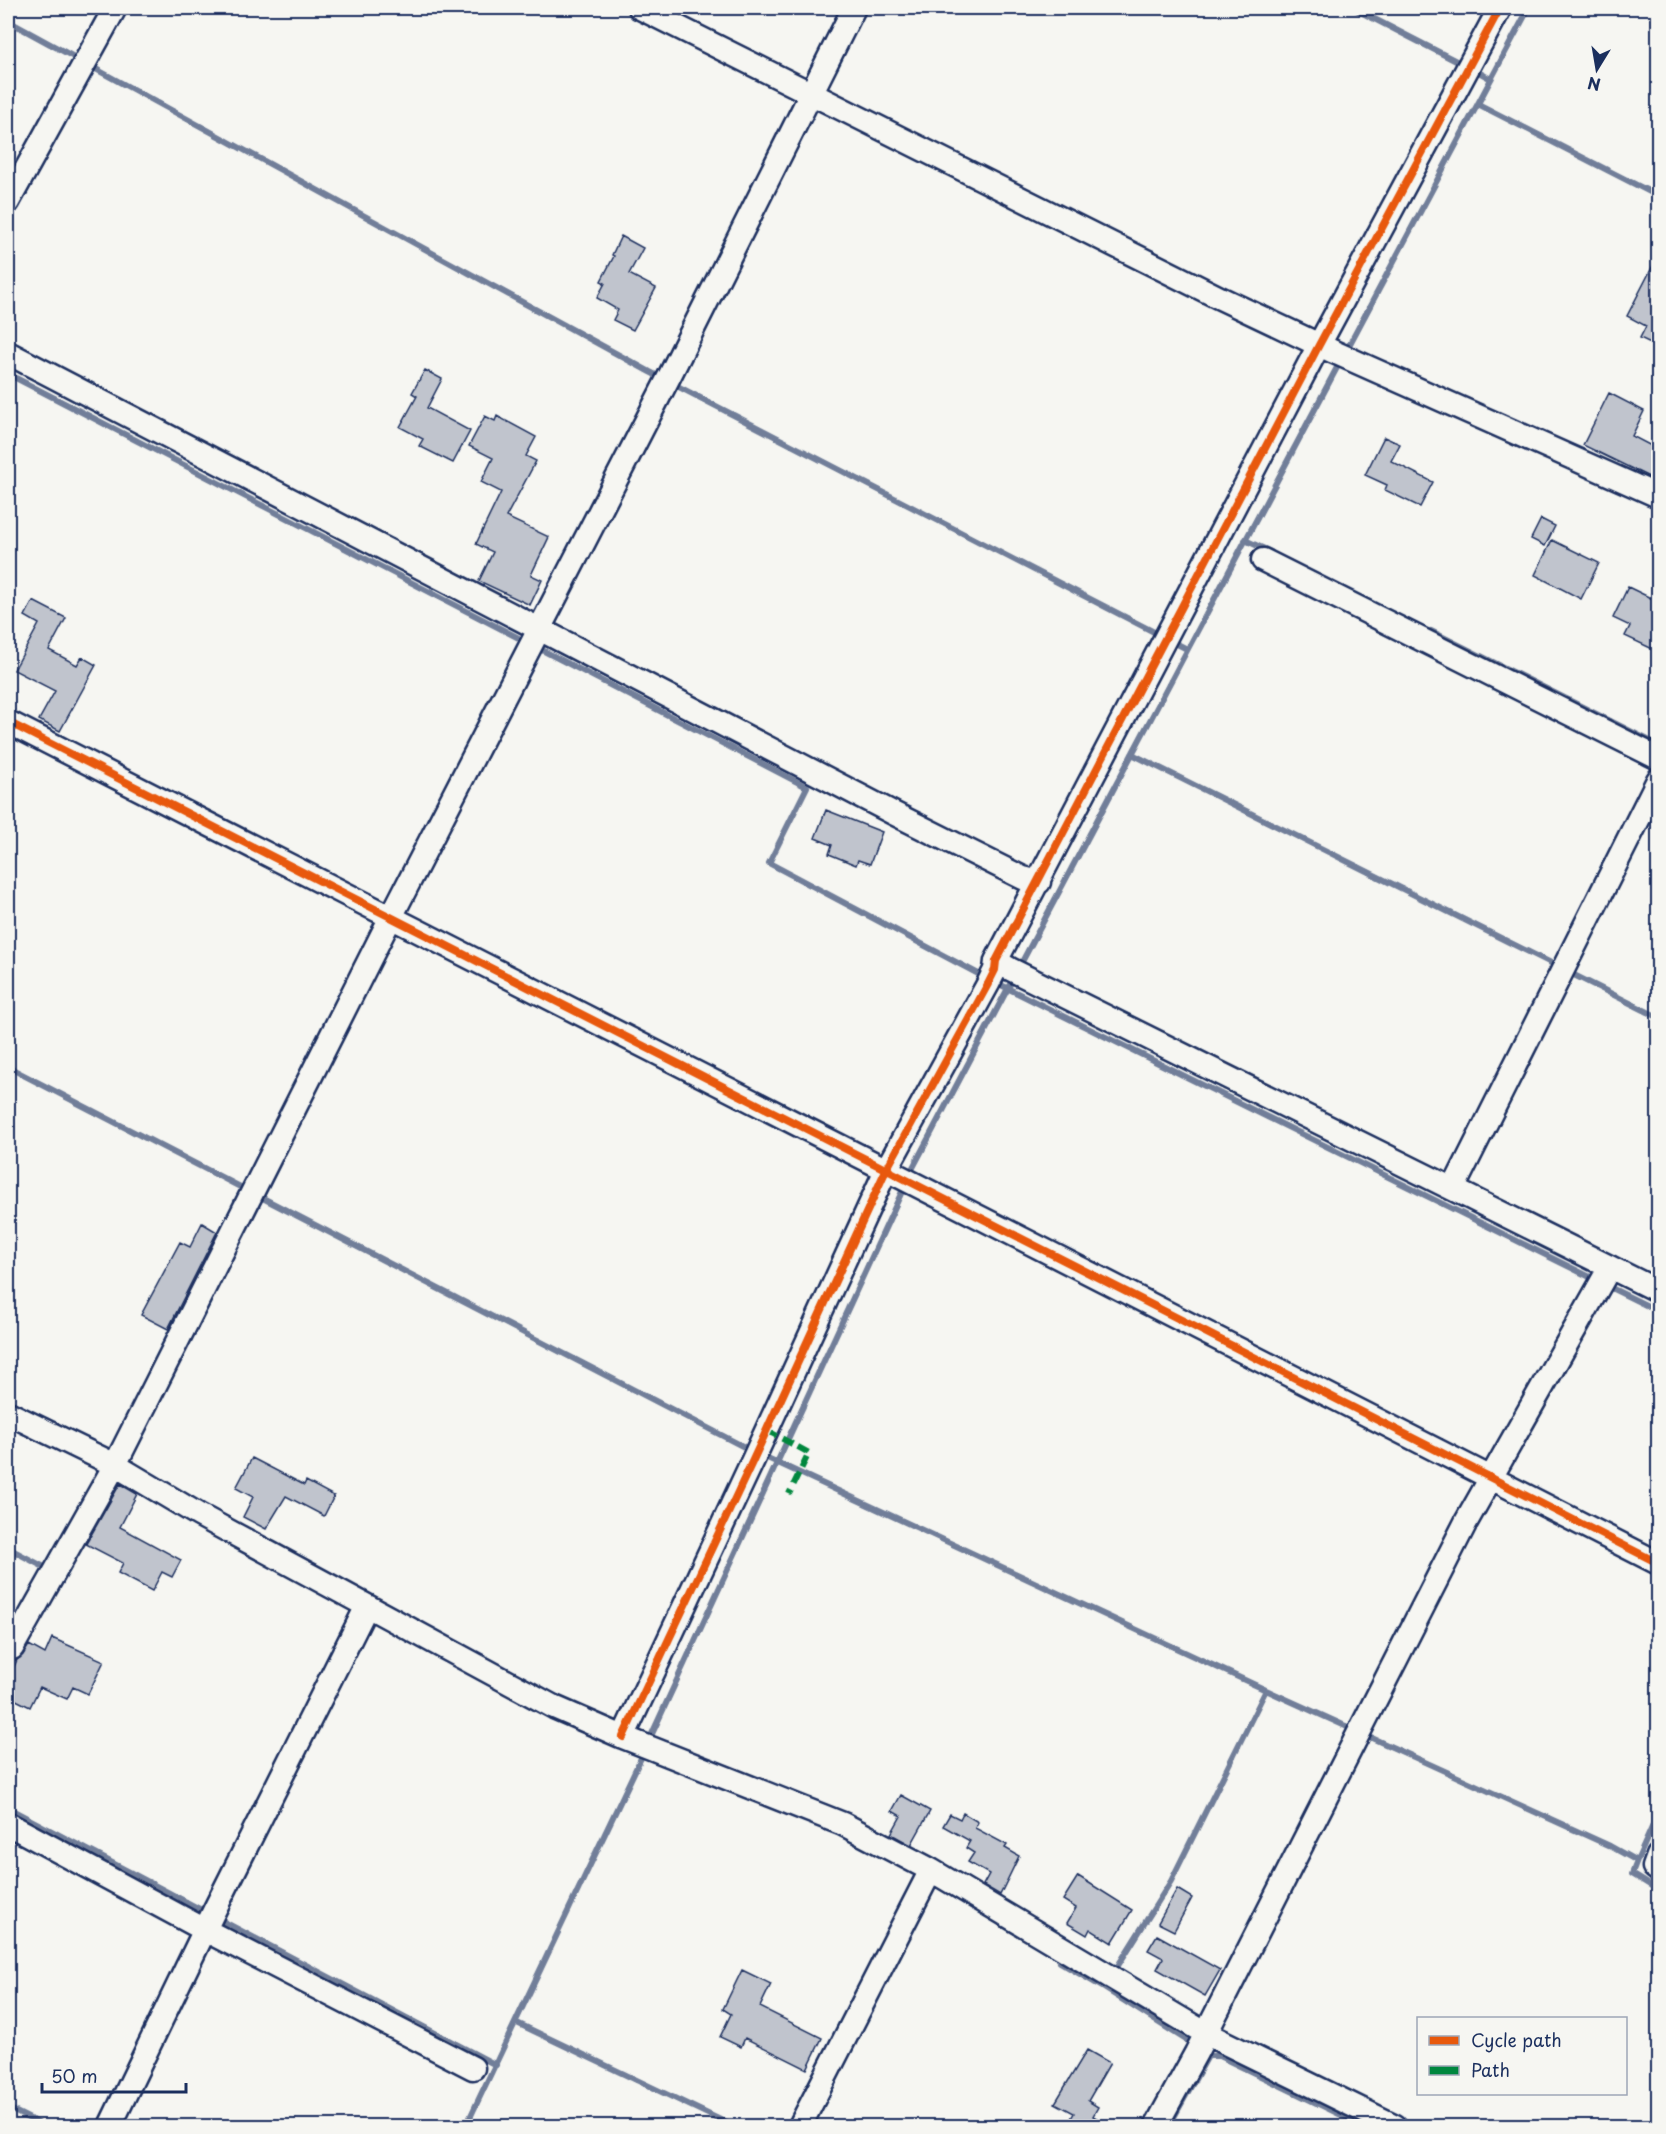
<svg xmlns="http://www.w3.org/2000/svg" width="1666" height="2134" font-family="'Playpen Sans',sans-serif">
<rect width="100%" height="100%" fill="#f6f6f2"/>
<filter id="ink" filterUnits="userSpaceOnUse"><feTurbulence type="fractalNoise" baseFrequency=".0167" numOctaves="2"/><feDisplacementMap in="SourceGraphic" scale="12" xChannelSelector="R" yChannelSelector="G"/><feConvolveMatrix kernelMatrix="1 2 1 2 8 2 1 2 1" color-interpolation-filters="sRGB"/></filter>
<g filter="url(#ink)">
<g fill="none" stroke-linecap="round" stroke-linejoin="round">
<!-- stream -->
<path stroke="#717e99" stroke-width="6" d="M1353 8 1464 65
M8 21 650 372 1187 649
M1473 69 1491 79
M1478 104 1658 196
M1346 351 1529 8
M8 374 807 787 769 863 986 978
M1245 540 1271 552
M1431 631 1658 745
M1132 754 1559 967
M1568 972 1658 1017
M995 982 1596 1280
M8 1067 248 1191
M909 1175 1341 360
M257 1195 752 1451
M1605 1285 1658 1311
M761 1455 1266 1690 1610 1846 1637 1861
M8 1548 46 1568
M8 1808 496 2065
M1658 1814 1637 1861 1632 1874 1658 1890
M1059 1962 1104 1988
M517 2023 733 2126
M1194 2045 1104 1988 1171 1881 1266 1690
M1202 2051 1208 2056H1219L1364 2126
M8 2108 44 2126
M466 2126 640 1760 905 1185
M1169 2126 1208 2056"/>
</g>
<!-- building -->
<path fill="#c0c4cd" stroke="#1b2f5e" stroke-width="1.5" d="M621 236 643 248 629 274 656 288 633 330 613 320 618 310 597 298 605 283 601 281 614 256 612 255Z
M1659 254V347L1640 338 1646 326 1627 316Z
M425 370 442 379 427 408 470 431 453 463 419 446 423 439 400 427 417 396 412 393Z
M1609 393 1644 411 1632 436 1659 450V458L1649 477 1583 445Z
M485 416 495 421 497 416 536 437 526 456 536 461 506 517 549 537 531 575 542 580 530 605 479 581 493 552 476 544 501 492 481 482 493 458 469 446Z
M1384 437 1400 444 1391 461 1433 482 1420 507 1385 490 1387 485 1365 475Z
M1541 519 1555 526 1545 546 1531 539Z
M1552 540 1599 563 1581 599 1535 575Z
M1628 587 1659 602V652L1625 636 1630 626 1613 618Z
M33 601 66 618 49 650 77 665 82 657 96 665 60 731 39 720 55 691 14 670 39 624 25 616Z
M826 810 882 832 870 864 858 860 856 865 829 854 832 845 815 838Z
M202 1223 217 1232 168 1329 141 1315 180 1242 190 1247Z
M252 1458 304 1485 306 1481 334 1496 324 1516 286 1496 266 1529 243 1517 253 1497 236 1488Z
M120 1484 137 1494 120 1527 181 1560 172 1577 162 1572 152 1591 118 1573 123 1563 86 1544Z
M52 1638 104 1661 88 1694 73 1687 67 1699 40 1687 30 1707 8 1696V1680L17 1660 23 1655 29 1645 45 1654Z
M901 1795 930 1811 911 1845 891 1834 901 1816 892 1811Z
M963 1813 978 1822 975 1828 1007 1845 1005 1848 1019 1856 1000 1895 983 1885 989 1874 968 1862 974 1853 966 1848 970 1841 943 1826 950 1814 960 1819Z
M1078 1876 1132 1910 1112 1943 1090 1929 1087 1935 1067 1923 1076 1908 1063 1900Z
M1177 1889 1192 1898 1174 1931 1158 1923Z
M1157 1935 1220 1970 1205 1996 1157 1969 1163 1958 1148 1950Z
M742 1970 771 1984 760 2007 822 2038 807 2069 745 2038 741 2047 720 2037 731 2014 723 2009Z
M1087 2050 1110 2063 1088 2101 1098 2107 1093 2116 1112 2127H1066L1074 2113 1055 2103Z"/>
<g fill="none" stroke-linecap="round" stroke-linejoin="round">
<!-- minor casing -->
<g stroke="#1b2f5e" stroke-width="27">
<path id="minor" d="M640 8 1220 298 1334 352 1658 496
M8 202 115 8
M8 353 895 814 1023 878 1039 882
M1263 560 1658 758
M8 722 1658 1563
M996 961 1010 969 1658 1291
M1453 1189 1658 780
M8 1413 115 1465 199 1515 554 1707 623 1737 843 1824 931 1870 1205 2033 1395 2126
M8 1646 12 1648 115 1465 391 917 670 375 854 8
M623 1737 753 1460 886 1170 988 984 995 970 996 961 1319 345 1500 8
M8 1824 205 1930 473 2068
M1658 1856 1654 1867 1658 1870
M110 2126 215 1909 367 1606
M800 2126 931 1870
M1156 2126 1196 2053 1466 1522 1610 1267"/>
</g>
<!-- minor -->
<use href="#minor" stroke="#f6f6f2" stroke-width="22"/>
<!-- quiet -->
<path stroke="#00873e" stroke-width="6" stroke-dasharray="12 6" stroke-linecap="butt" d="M766 1430 809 1453 789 1494"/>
<!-- cycleway casing -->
<g stroke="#f6f6f2" stroke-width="11">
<path id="cycleway" d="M8 722 1658 1563
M623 1737 753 1460 886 1170 988 984 995 970 996 961 1319 345 1500 8"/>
</g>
<!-- cycleway -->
<use href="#cycleway" stroke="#e8590c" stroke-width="8"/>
</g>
</g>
<!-- margin -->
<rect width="1666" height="2134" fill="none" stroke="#f6f6f2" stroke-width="30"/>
<rect x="15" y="15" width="1636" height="2104" fill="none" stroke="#1b2f5e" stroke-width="2" filter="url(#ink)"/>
<!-- legend -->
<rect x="1417" y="2017" width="210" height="78" fill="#f6f6f2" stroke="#9ea6b7" stroke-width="1.5"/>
<rect x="1429" y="2036" width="30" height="9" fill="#e8590c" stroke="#9ea6b7" stroke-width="1.5"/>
<text x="1471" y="2047" font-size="18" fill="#1b2f5e">Cycle path</text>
<rect x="1429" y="2066" width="30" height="9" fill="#00873e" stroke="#9ea6b7" stroke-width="1.5"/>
<text x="1471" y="2077" font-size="18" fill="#1b2f5e">Path</text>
<!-- north arrow -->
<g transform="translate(1597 69) rotate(191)" stroke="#f6f6f2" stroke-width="4.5" paint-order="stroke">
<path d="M0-4.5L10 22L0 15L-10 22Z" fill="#1b2f5e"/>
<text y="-9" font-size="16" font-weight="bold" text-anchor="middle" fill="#1b2f5e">N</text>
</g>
<!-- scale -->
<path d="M42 2083v9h144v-9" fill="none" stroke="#1b2f5e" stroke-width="3"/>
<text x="51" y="2083" font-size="18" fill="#1b2f5e" stroke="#f6f6f2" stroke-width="4.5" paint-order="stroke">50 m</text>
</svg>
